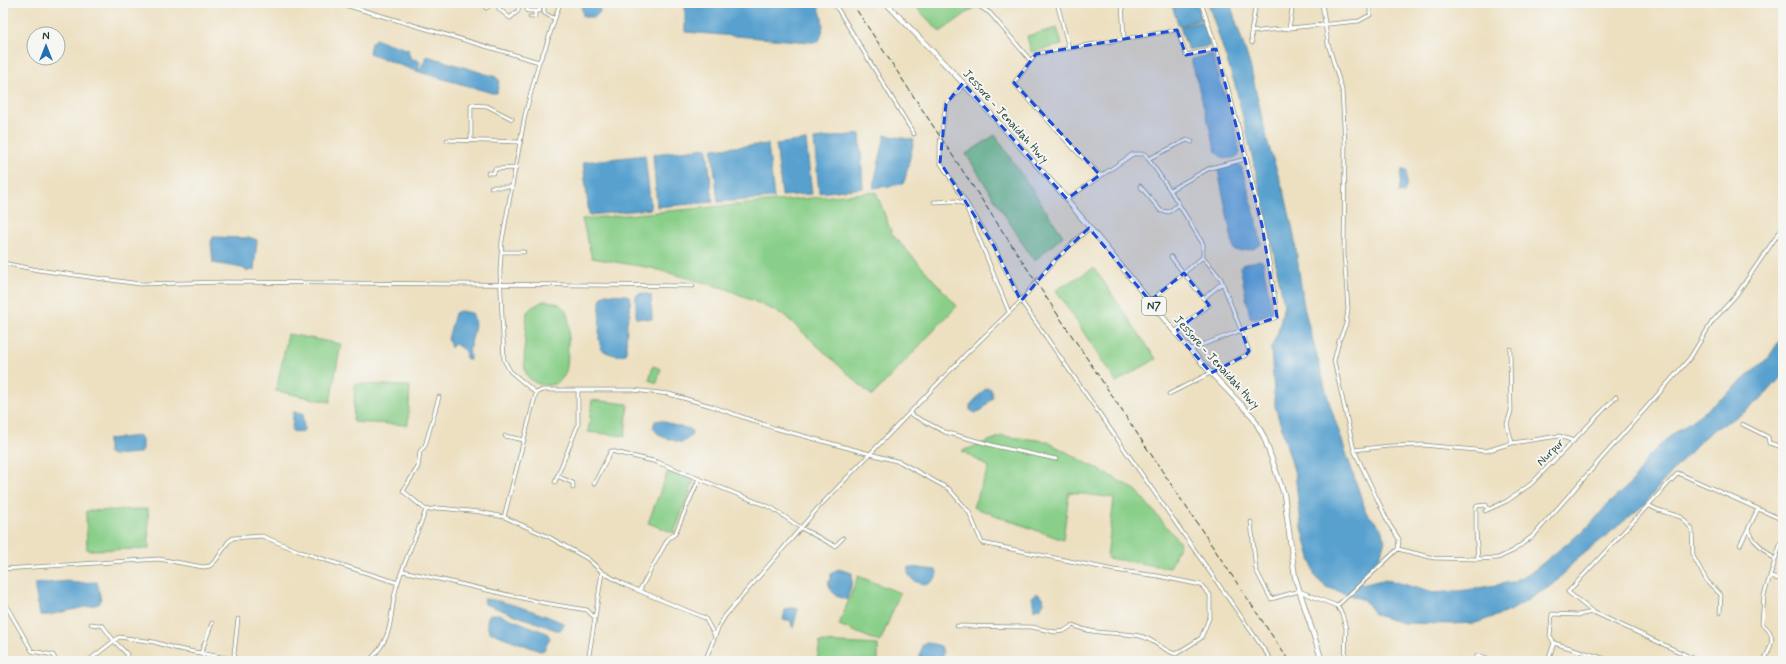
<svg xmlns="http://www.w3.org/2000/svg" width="1786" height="664" font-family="Mynerve,sans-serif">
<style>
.green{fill:#89cf89;stroke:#54865e}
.water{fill:#58a1cf;stroke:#3c6f82}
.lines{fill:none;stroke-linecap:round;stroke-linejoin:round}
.minor-casing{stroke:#868e7a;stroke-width:4.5}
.trunk-casing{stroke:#868e7a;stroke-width:6}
.minor{stroke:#fff;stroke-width:3}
.trunk{stroke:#fff;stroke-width:4.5}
.rail{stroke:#1f3d34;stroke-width:1;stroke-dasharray:6 3;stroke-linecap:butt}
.marked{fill:#1d4ed8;fill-opacity:0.2;stroke:#1d4ed8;stroke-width:3;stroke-dasharray:8 5;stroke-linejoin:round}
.labels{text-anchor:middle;stroke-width:4;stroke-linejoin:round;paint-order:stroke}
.shield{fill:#f6f6f2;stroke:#60746d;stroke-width:1}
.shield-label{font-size:11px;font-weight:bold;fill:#1f3d34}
.street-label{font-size:12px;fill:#1f3d34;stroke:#f6f6f2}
</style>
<rect width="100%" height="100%" fill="#f6f6f2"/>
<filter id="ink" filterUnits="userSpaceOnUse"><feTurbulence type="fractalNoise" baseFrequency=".025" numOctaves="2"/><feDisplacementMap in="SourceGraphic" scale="8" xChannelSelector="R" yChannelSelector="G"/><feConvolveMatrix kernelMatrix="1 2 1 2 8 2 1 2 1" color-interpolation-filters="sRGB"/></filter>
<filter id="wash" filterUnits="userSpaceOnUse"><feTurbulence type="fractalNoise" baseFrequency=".012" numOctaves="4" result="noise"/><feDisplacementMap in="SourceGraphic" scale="16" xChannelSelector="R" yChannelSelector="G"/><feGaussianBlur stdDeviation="0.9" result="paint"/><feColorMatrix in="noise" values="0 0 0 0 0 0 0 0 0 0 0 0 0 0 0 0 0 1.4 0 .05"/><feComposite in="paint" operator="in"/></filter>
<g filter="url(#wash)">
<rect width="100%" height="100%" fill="#ede0c1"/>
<path class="green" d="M912,3H981L940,32Z
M1057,28L1062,45L1031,52L1027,36Z
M995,135L1063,236L1034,261L966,154Z
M876,192L892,234L957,306L872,396L784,315L727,289L651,268L592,258L582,219Z
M1094,268L1156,359L1116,382L1056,290Z
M543,301C574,301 569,324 568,346C567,355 569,367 564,376C560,382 552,386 546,385C537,385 527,380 525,370C523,359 526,324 527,312L531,308Z
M288,334L341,344L330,402L276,391Z
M653,366L661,369L657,383L649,380Z
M355,384L410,386L408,425L353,422Z
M592,400L628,404L625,436L588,432Z
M1002,436L1046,441L1136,490L1180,543L1170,568L1107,558L1114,498L1069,492L1063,540L973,507L989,467L962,451Z
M668,471L694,481L674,533L648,523Z
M148,509L149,549L87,550L86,511Z
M858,576L900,593L880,642L839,625Z
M820,642L878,645V661H817Z"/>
<path class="water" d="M581,3H599L600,12L595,17H583Z
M685,3H816C823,13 826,32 818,42H810L685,32Z
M1171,3H1197L1202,19L1179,26Z
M1208,3H1230L1250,65L1268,144L1285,195L1294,235L1304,307L1329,402L1366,512L1381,528L1385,541L1380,556L1360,580L1361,585L1382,580L1392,581L1434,593L1467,590L1512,582L1533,571L1590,525L1607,505L1631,483L1649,456L1668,438L1721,399L1768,358L1783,335V375L1765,395L1742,414L1713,430L1702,439L1661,484L1645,504L1574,562L1554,584L1510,611L1476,623L1452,624L1403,623L1375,615L1364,600L1326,587L1315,577L1301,524L1295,474L1275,406L1271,348L1278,332L1284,305L1266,215L1236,88Z
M1203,21L1210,46L1188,50L1180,27Z
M375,39L409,50L408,53L413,60L416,59L420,62L418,69H420L427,56L496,77L499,80L497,93H492L416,71L375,56L369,53L371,43Z
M1212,54L1237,134L1240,153L1238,157C1228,159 1223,160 1216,152L1192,63V59Z
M860,134L863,188L819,193L814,139Z
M885,135L914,140L905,179L903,184L873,188Z
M806,140L812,194L782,196L776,144Z
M768,144L774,198L718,202L712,149Z
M707,148L713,202L657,207L653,154Z
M645,155L651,209L589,215L583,162Z
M1237,164L1241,166C1249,192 1257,218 1261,244C1256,250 1241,252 1234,250L1218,170Z
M1402,170H1407L1406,187L1404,193L1399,192Z
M213,237L252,238L257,240L254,270L248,271L242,268L213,263L211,242Z
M1260,260L1263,262L1272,313L1253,319L1250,317L1240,267L1242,265Z
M639,293L651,295L652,319L636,318V296Z
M605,294L627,295L629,296C631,303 631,315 627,321L626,354C617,357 608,354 601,349L599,339L600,302L601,298Z
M460,311L472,313C478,324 473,335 470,346C469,350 470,355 470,360L466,358L465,351L455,344L451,348L448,339L455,313Z
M986,388L991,389L993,397L982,410L975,413L970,410V405Z
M293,412L303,413L304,430L302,433L292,431Z
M661,420L675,426L690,429L692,431L691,436L682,443L660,436L653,428L655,421Z
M140,436L142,439V451L140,453L113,455L108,453V439Z
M909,567L936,570L937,573C936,580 932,582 926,585L914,581L908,574Z
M838,569L852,573V582L847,600C836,597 831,593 828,582L831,580V574Z
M69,581L74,583L97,582L101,600L99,604L49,615H40L34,584Z
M1036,593L1043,597L1044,603L1040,609L1037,608L1034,610L1032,597Z
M484,599C501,599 549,616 565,624L560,630H556L485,604Z
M788,608H794L798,609L793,628L790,620H783L785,610Z
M490,614H498L547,633L550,638L544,650L540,651L490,632C486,627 486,619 490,614Z
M926,642L941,646L943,652L942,661H919L922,645Z"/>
</g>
<g filter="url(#ink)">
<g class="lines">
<g class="minor-casing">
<path id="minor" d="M338,3L539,62
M499,3V9L510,18L518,11L519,3
M527,3V11H540L538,3
M544,3V13L555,19
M560,3L545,49L539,62L525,115L502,241L500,271L504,360L510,371L536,393L542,390H633L669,394L711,406L774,428L900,462L949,489L969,512L982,543L1114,570L1158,576L1201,585L1210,595V616L1201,638L1176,654C1163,651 1152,638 1140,636C1117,631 1095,636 1073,625L1064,631L1055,632L1032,627L957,626
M834,3L914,134
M974,3L990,13L1031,61L1014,83L1074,149L1100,175
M1057,3L1069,48
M1122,3L1124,39
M1322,3L1328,44L1342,90L1345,143L1344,253L1348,309L1346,324L1339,341L1334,361L1354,450L1389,524L1399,539L1398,549L1337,606
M486,8L493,3
M530,17H535V12
M1289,29L1293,3
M1251,32L1359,21L1370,15V3
M1252,43L1251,32L1256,3
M1031,61L1036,54L1177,30L1186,55L1216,49
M963,83L960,90L946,104L940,144V162L994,246L1021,301L1272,661
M447,140L521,142
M471,140V105L487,106L512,119
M1148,159L1187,140L1192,142
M488,173H494L495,169L516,168
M1140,186L1161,211L1169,212L1179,204
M491,187H512
M1170,190L1210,168L1246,159
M1067,199L1133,154H1145L1170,190L1203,244V257L1221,279L1249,351L1246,355L1169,394
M934,202L956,201L965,204L1009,312
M501,252H524
M1171,257L1209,305L1175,332
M3,263L38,270L140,284L227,282L693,286
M1204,298L1222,283
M1150,301L1203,257
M1191,349L1277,317C1272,268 1261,220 1250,173C1236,116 1221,58 1201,3
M1510,349L1511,411L1507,424L1512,443
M910,414L945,432L999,447L1056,459
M1742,424L1768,437L1769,443L1783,447
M505,436L524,440
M1354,450L1389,446L1423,445L1486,451L1512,443L1559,436L1574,441
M557,476L573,483V488
M555,482L578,425V390
M594,484L611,451L657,462L772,508L801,528L835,546L843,538
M1648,505L1658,510L1681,517L1692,529L1693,556L1707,581L1721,595L1720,613
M426,510L403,491L418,467L420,451L425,446L439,397
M1485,511L1507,501L1531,484L1616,397
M504,517L536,393
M1251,522L1256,570L1271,599L1299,591L1337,606L1342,614L1346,628L1345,661
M1748,529L1754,540L1775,560
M1740,545L1758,509
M1398,549L1434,558L1478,559L1498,558L1513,551L1534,535L1690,358L1712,322L1737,294L1783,227
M1478,559L1476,531V508L1477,506L1486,505L1488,509
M3,569L159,559L203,567L210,566L217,559L228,542L233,538L262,536L301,552L398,583
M403,571L544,603L587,610L595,618L602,572
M3,576L4,602L32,651L53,655L56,661
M1770,577L1783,580
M639,591L668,539L675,534L699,479
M1593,612L1568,592L1678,473L1783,520
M91,624L103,626L114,641L127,654L126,661
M1554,643L1550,636L1552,614L1578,615L1593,612L1699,661
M201,653L212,623
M236,660L234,654L238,619
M88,661L119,637L154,642L174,648L242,661
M369,661C398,632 387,615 398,582C406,557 417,534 426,510L439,508L480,512L504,517L549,537L588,559L602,572L625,585L705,618L715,636
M588,661L595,618
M705,661L719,626L725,616L818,508L967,353L1021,301L1036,282L1055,260L1089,228
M1476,661L1477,656L1493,661
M1548,661L1554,643L1612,661
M1681,661L1684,654
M1764,661C1771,646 1778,636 1762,624L1764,595L1783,536"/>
</g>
<g class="trunk-casing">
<path id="trunk" d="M886,3L963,83L1059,190L1175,332L1210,372L1253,417L1264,437L1284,494L1295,577L1322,661"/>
</g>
<use href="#minor" class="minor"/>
<use href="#trunk" class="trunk"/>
<path class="rail" d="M852,3L1036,282L1289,661"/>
</g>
</g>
<path class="marked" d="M1177,30L1186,55L1216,49L1262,225L1277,317L1241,330L1249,351L1246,355L1211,373L1175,332L1209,305L1184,273L1150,301L1089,228L1055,260L1021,301L994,246L940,162L946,104L963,83L1067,199L1100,175L1014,83L1036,54Z"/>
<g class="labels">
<rect class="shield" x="1142" y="297" width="24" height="18" rx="3"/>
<g class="shield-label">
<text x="1154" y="310">N7</text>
</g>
<g class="street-label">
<text transform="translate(1006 116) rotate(48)" y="4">Jessore - Jenaidah Hwy</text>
<text transform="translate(1217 362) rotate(48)" y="4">Jessore - Jenaidah Hwy</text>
<text transform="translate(1550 452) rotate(-45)" y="4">Nurpur</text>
</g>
</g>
<rect width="1786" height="664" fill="none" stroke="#f6f6f2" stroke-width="16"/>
<g transform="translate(46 46)"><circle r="19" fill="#f6f6f2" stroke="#a0aca6"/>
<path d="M0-3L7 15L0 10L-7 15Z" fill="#1f6fb2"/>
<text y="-6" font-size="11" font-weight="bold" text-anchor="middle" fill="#1f3d34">N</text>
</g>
</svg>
